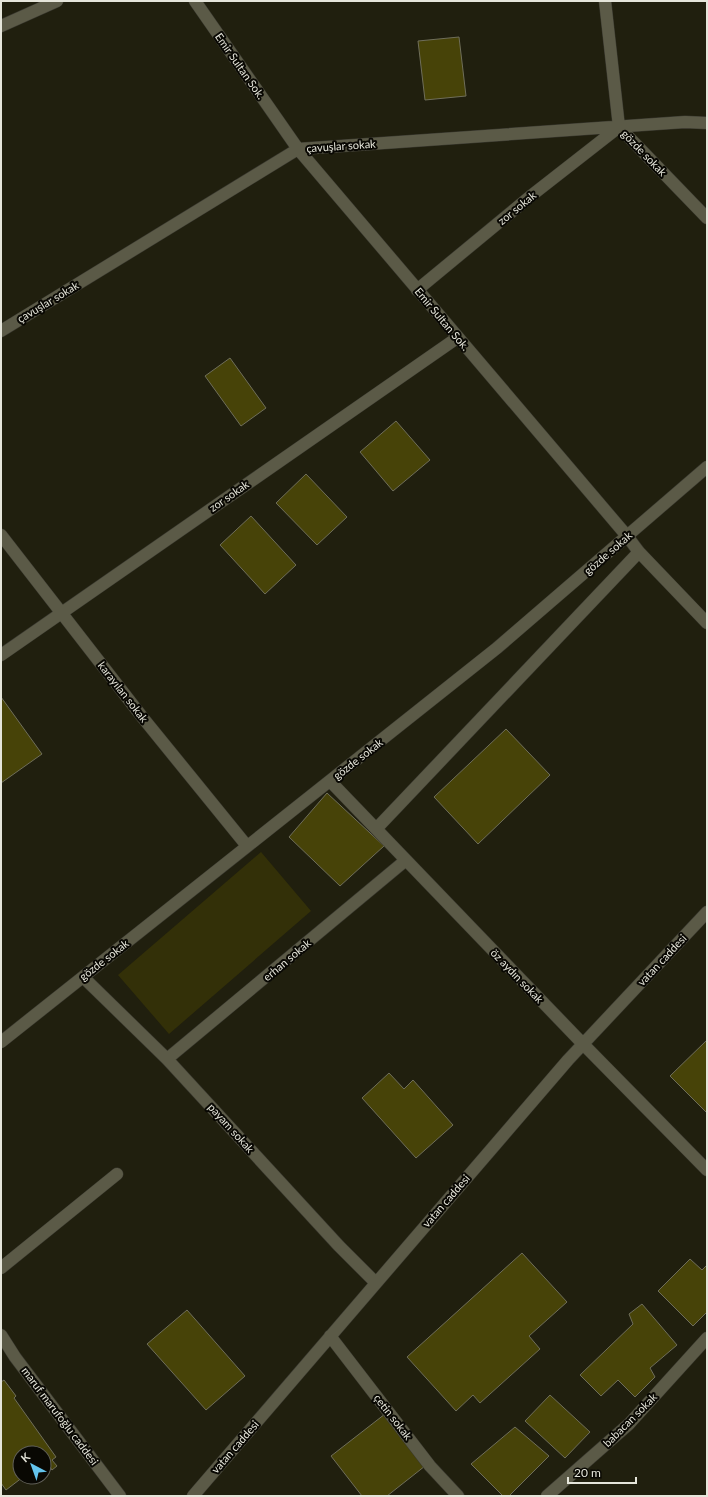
<svg xmlns="http://www.w3.org/2000/svg" width="708" height="1497" font-family="Lato,sans-serif">
<style>
.green{fill:#333008}
.building{fill:#474308;stroke:#6f6e5a}
.lines{fill:none;stroke-linecap:round;stroke-linejoin:round}
.street-casing{stroke:#3a3930;stroke-width:13}
.secondary-casing{stroke:#3a3930;stroke-width:13}
.street{stroke:#5b5a47;stroke-width:12}
.secondary{stroke:#5b5a47;stroke-width:12}
.labels{text-anchor:middle;stroke-width:4;stroke-linejoin:round;paint-order:stroke}
.street-label{font-size:11px;fill:#e5e5da;stroke:#090803}
</style>
<rect width="100%" height="100%" fill="#201f0e"/>
<path class="green" d="M261,852L311,911L169,1034L118,975Z"/>
<path class="building" d="M459,37L466,96L425,100L418,41Z
M230,358L266,408L241,426L205,376Z
M396,421L430,460L393,491L360,452Z
M306,474L347,517L317,545L276,503Z
M251,516L296,565L265,594L220,545Z
M1,697L42,754L1,783Z
M506,729L550,775L478,844L434,797Z
M327,793L384,846L340,886L289,837Z
M707,1040V1113L670,1076Z
M389,1073L404,1089L413,1080L453,1125L416,1158L362,1098Z
M522,1253L567,1302L529,1336L540,1349L480,1403L473,1395L456,1411L407,1357Z
M690,1259L702,1270L707,1265V1312L693,1326L658,1291Z
M642,1304L677,1345L650,1368L655,1377L635,1397L618,1380L601,1396L580,1375L633,1324L629,1314Z
M187,1310L245,1376L206,1410L147,1344Z
M4,1380L16,1396L14,1398L56,1457L52,1460L57,1466L52,1470L50,1467L44,1471V1453H20V1477H23L6,1490L1,1483V1382Z
M550,1395L590,1432L565,1458L525,1421Z
M385,1414L425,1466L387,1496H362L331,1456Z
M515,1427L549,1456L509,1496H503L471,1464Z"/>
<g class="lines">
<g class="street-casing">
<path id="street" d="M195,1L298,149L627,536L639,552L707,623
M605,1L619,127L707,218
M417,290L532,195L619,127
M1,331L298,149L685,122L707,123
M1,535L143,718L247,846
M1,655L457,338
M330,781L583,1044L707,1170
M376,829L639,552
M83,977L167,1059L339,1246L376,1283
M1,1042L497,648L707,467
M167,1059L406,860
M1,1268L117,1174
M1,1335L15,1357L120,1496
M330,1336L430,1466L458,1496
M193,1496L568,1060L707,912
M547,1496L629,1424L707,1338"/>
</g>
<g class="secondary-casing">
<path id="secondary" d="M1,26L57,1"/>
</g>
<use href="#street" class="street"/>
<use href="#secondary" class="secondary"/>
</g>
<g class="labels">
<g class="street-label">
<text transform="translate(240 66) rotate(55)" y="4">Emir Sultan Sok.</text>
<text transform="translate(341 146) rotate(-4)" y="4">çavuşlar sokak</text>
<text transform="translate(644 153) rotate(46)" y="4">gözde sokak</text>
<text transform="translate(517 208) rotate(-39)" y="4">zor sokak</text>
<text transform="translate(48 302) rotate(-31)" y="4">çavuşlar sokak</text>
<text transform="translate(442 319) rotate(50)" y="4">Emir Sultan Sok.</text>
<text transform="translate(229 496) rotate(-35)" y="4">zor sokak</text>
<text transform="translate(608 553) rotate(-41)" y="4">gözde sokak</text>
<text transform="translate(123 692) rotate(52)" y="4">karayılan sokak</text>
<text transform="translate(358 759) rotate(-38)" y="4">gözde sokak</text>
<text transform="translate(104 960) rotate(-38)" y="4">gözde sokak</text>
<text transform="translate(287 960) rotate(-40)" y="4">erhan sokak</text>
<text transform="translate(662 960) rotate(-47)" y="4">vatan caddesi</text>
<text transform="translate(517 976) rotate(46)" y="4">öz aydın sokak</text>
<text transform="translate(231 1128) rotate(48)" y="4">payam sokak</text>
<text transform="translate(446 1201) rotate(-49)" y="4">vatan caddesi</text>
<text transform="translate(60 1416) rotate(53)" y="4">maruf marufoğlu caddesi</text>
<text transform="translate(393 1417) rotate(52)" y="4">çetin sokak</text>
<text transform="translate(630 1420) rotate(-45)" y="4">babacan sokak</text>
<text transform="translate(235 1447) rotate(-49)" y="4">vatan caddesi</text>
</g>
</g>
<rect width="708" height="1497" fill="none" stroke="#e5e5da" stroke-width="4"/>
<g transform="translate(32 1465) rotate(319)"><circle r="19" fill="#090803" stroke="#616059"/>
<path d="M0-3L7 15L0 10L-7 15Z" fill="#64c5ee"/>
<text y="-6" font-size="11" font-weight="bold" text-anchor="middle" fill="#e5e5da">K</text>
</g>
<path d="M568 1477v6h68v-6" fill="none" stroke="#e5e5da" stroke-width="2"/>
<text x="574" y="1477" font-size="12" fill="#e5e5da" stroke="#090803" stroke-width="3" paint-order="stroke">20 m</text>
</svg>
